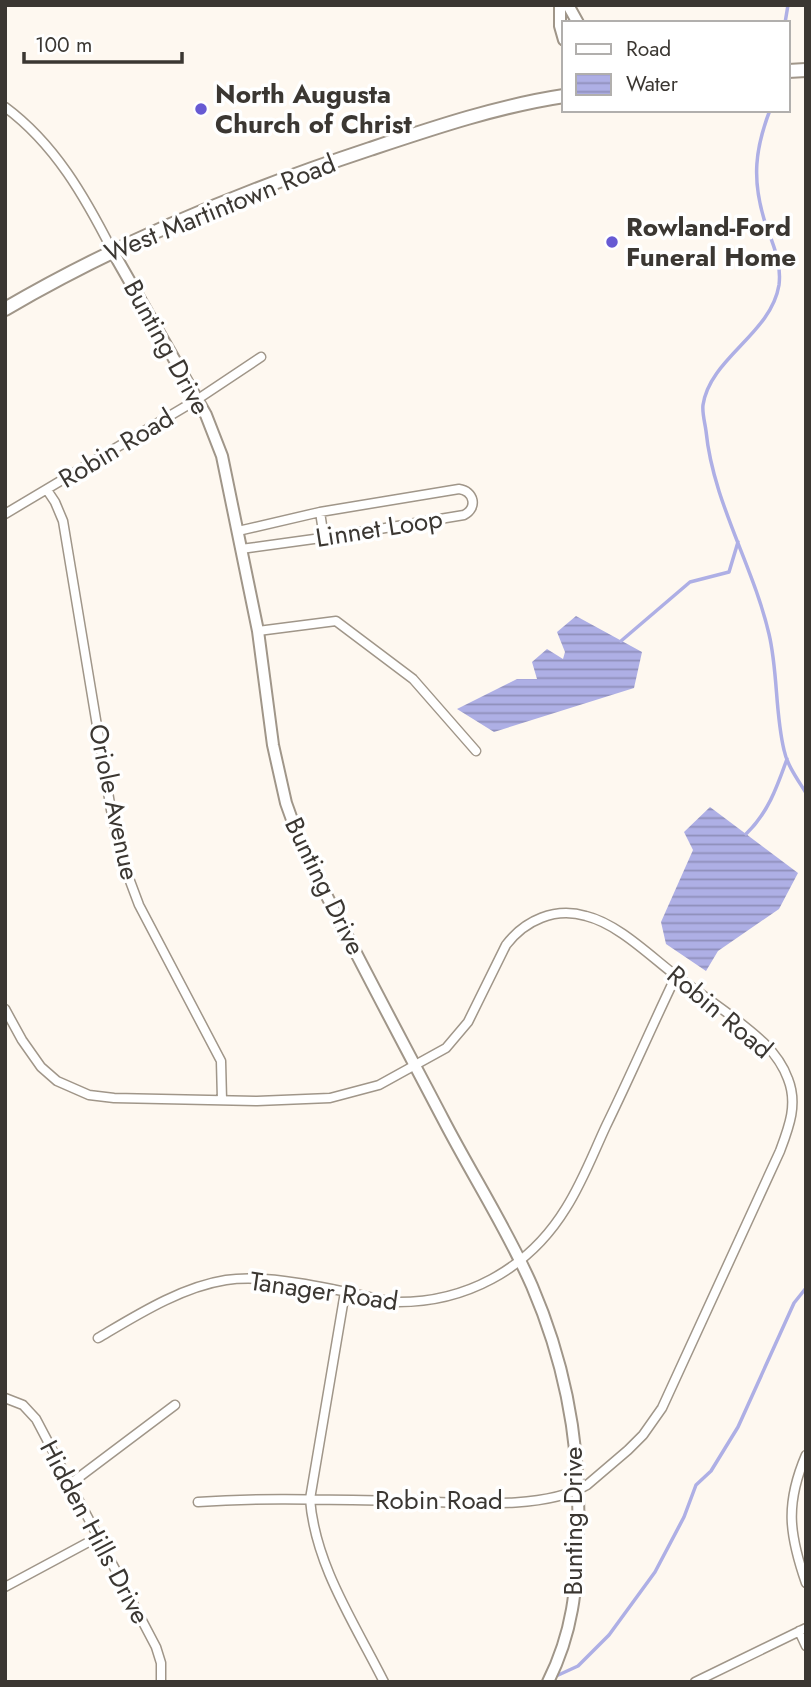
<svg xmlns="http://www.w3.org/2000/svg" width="811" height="1687" font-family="Jost,sans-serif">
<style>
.water{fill:url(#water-rules)}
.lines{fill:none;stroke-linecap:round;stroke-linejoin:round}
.stream{stroke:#aeafe5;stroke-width:3.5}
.minor-casing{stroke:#a09689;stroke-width:11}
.tertiary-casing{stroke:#a09689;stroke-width:14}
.secondary-casing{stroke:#a09689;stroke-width:16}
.minor{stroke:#fff;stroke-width:8}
.tertiary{stroke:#fff;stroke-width:10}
.secondary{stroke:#fff;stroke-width:12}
.poi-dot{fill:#675ad3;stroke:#fff;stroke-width:2.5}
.labels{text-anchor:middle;stroke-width:7;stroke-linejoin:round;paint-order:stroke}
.poi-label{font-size:26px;font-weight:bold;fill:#3b3732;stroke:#fff;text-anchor:start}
.street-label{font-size:26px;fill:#3b3732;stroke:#fff}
</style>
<defs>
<pattern id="water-rules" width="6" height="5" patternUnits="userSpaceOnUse" patternTransform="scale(1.75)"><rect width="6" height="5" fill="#aeafe5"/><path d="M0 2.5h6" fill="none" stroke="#8f8fba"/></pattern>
</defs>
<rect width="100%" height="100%" fill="#fef8f0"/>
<path class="water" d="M576,616L642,652L634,688L494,732L457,709L517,679H537L532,662L547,649L563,659L565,652L557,632Z
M710,807L798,873L779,909L718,951L706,971L666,944L661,922L693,850L684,832Z"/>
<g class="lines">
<path class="stream" d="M785,23L788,5
M770,110C755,149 752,179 764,219C771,241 782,260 779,285C771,334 710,358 703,405C702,413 705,423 706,431C713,502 753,565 769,634C778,672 775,713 784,750C787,765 798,780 806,793
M621,641L690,582L729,572L738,542
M746,834C768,813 777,787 787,759
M554,1677L578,1666L609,1635L655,1572L684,1517L696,1485L711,1471L738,1427L794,1303L806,1288"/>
<g class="minor-casing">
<path id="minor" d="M5,107C55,144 85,197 113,252
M47,490L55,502L63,521L111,810L124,865L139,905L221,1061L222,1100
M320,512L324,538
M5,514L198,399L261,357
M238,531L320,512L459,489C474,491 478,508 464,515L343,535L241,549
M258,631L336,621L413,679L476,751
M5,1009L22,1040L41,1067L57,1081L89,1095L114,1098L257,1101L330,1098L379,1085L446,1048L468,1022L506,945C525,920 555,907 586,916C619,924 652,958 679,978C707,999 739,1019 764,1043C774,1053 783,1065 788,1079C798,1104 789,1127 780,1151L662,1408L643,1435L628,1450L587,1485C543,1511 457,1502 407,1501C337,1500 267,1497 198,1502
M345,1292L310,1499C315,1565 355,1624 384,1682
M98,1338C137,1315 181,1287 226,1280C272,1273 346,1292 392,1302C464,1304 528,1270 566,1208C582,1183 593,1154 606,1126C630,1077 652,1026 676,976
M5,1398L23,1405L36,1419L156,1647L161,1663V1682
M806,1455C785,1504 789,1534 806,1583
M70,1484L175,1405
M5,1587L98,1537
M799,1631L806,1646
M695,1682L806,1628"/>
</g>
<g class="tertiary-casing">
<path id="tertiary" d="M560,5V26L564,40
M568,5L578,23
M113,252L206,415L222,456L258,631L273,745L286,803L300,842C345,935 395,1027 443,1119C472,1175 507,1229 532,1286C566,1365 581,1448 578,1533C577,1588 573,1632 548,1682"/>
</g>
<g class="secondary-casing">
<path id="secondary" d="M788,71L806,70
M5,309C121,241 243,191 370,149C433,128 498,106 564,96"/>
</g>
<use href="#minor" class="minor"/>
<use href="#tertiary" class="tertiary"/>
<use href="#secondary" class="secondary"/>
</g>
<g class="poi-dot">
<circle cx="201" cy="109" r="7"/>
<circle cx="612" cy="242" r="7"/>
</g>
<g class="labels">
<g class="poi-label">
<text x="215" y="103">North Augusta<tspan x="215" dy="30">Church of Christ</tspan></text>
<text x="626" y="236">Rowland-Ford<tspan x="626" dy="30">Funeral Home</tspan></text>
</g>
<g class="street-label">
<text transform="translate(220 208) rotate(-22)" y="9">West Martintown Road</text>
<text transform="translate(167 347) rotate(61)" y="9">Bunting Drive</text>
<text transform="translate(116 448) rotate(-31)" y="9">Robin Road</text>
<text transform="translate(379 528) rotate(-9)" y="9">Linnet Loop</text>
<text transform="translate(114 802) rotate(78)" y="9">Oriole Avenue</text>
<text transform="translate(325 886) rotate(64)" y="9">Bunting Drive</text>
<text transform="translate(720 1012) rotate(40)" y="9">Robin Road</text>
<text transform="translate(324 1291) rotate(8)" y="9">Tanager Road</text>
<text x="439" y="1509">Robin Road</text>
<text transform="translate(573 1521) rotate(-90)" y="9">Bunting Drive</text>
<text transform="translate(95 1532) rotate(62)" y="9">Hidden Hills Drive</text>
</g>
</g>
<rect width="811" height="1687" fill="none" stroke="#3b3732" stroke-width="14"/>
<rect x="562" y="21" width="228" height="91" fill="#ffffff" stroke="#b1afad" stroke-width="2"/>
<rect x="576" y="44" width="35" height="10" fill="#ffffff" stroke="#b1afad" stroke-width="2"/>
<text x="626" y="56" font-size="21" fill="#3b3732">Road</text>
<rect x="576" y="74" width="35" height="21" fill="url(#water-rules)" stroke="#b1afad" stroke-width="2"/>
<text x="626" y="91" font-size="21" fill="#3b3732">Water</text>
<path d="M24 52v10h158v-10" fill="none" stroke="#3b3732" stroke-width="3.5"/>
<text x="35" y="52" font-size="21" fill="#3b3732" stroke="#ffffff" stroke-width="5" paint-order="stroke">100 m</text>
</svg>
